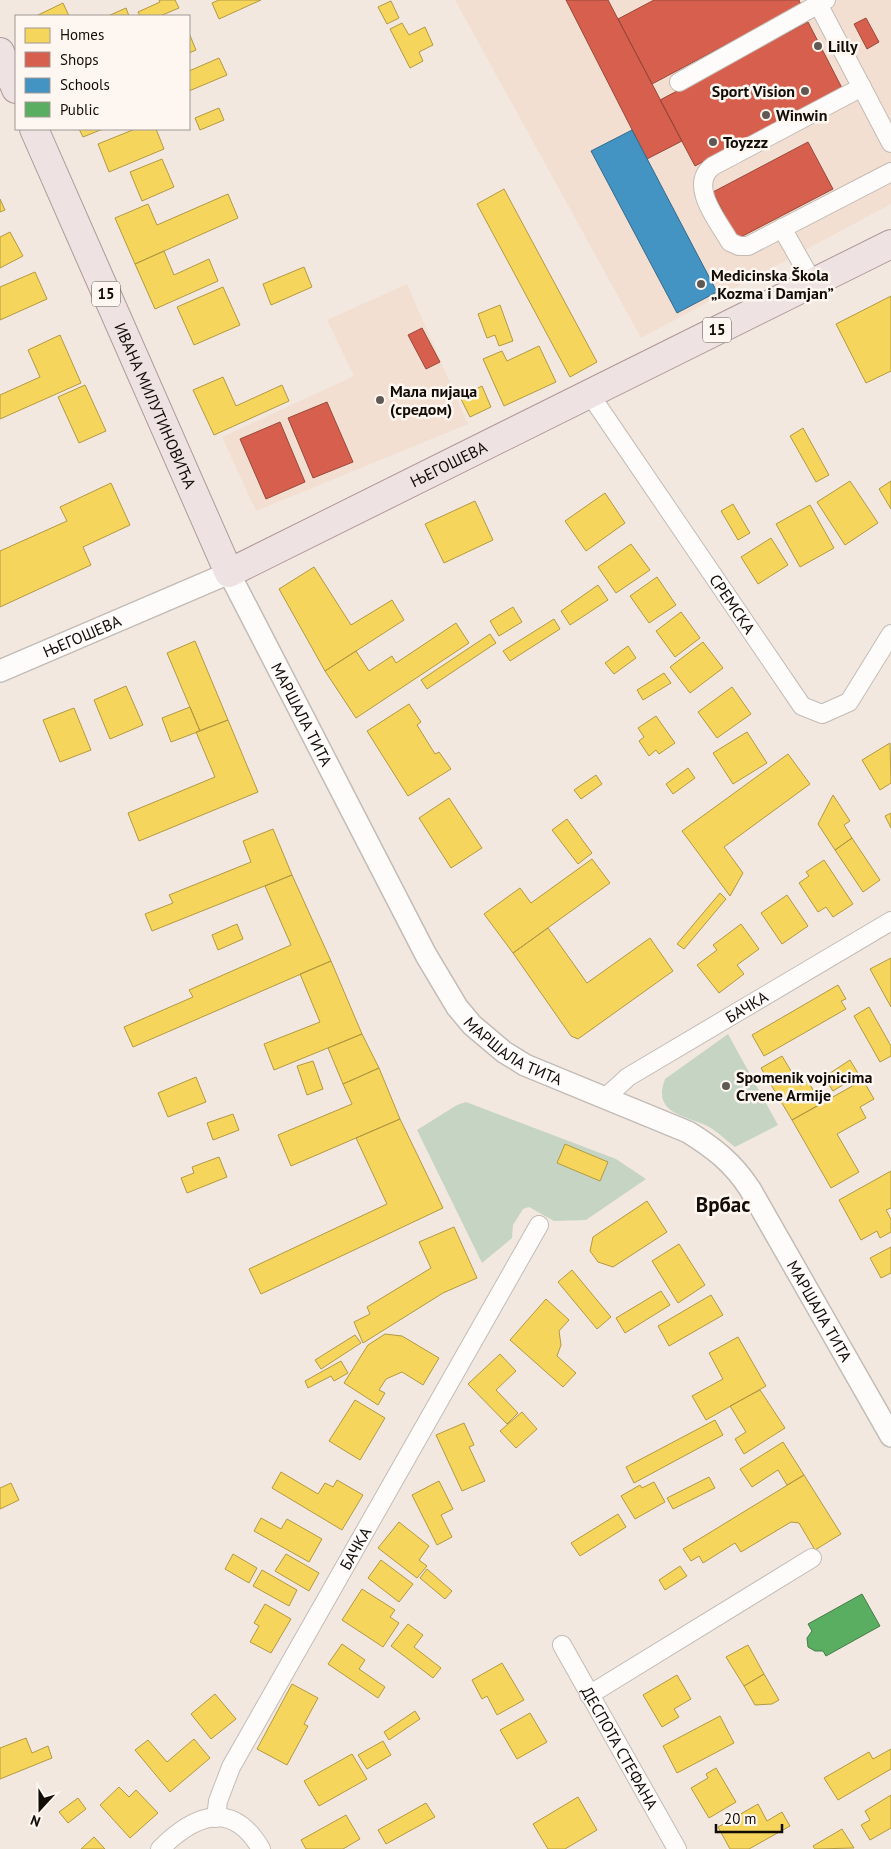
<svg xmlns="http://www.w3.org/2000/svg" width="891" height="1849" font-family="'PT Sans',sans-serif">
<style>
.built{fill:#f2dfd1}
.green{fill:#c6d4c4}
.homes{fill:#f6d55c;stroke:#b29942}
.shops{fill:#d6604d;stroke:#9b4738}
.schools{fill:#4393c3;stroke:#346a8b}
.public{fill:#5aae61;stroke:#447d46}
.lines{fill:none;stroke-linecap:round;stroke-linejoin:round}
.minor-casing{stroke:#c3bbb5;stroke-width:20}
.tertiary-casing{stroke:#c3bbb5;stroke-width:24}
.primary-casing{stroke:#af9998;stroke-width:30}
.minor{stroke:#fdfcfa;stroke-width:18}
.tertiary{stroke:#fdfcfa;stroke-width:21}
.primary{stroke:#eee2e3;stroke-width:28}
.poi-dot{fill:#605953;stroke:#fef6f0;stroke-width:2}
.labels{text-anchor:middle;stroke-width:5;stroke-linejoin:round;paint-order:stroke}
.shield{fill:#fef6f0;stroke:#59524d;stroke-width:1}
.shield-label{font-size:15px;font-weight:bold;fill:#120c07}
.poi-label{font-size:16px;font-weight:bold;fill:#120c07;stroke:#fef6f0;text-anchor:start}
.street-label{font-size:16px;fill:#120c07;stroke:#fef6f0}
.district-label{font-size:21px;font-weight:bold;fill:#120c07;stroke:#fef6f0}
</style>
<rect width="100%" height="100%" fill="#f2e8e0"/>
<path class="built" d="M455,0H891V204L641,338Z
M407,284L468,424L256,511L222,437L354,376L327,320Z"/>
<path class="green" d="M728,1034L778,1125L735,1147C727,1141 719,1133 711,1128C689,1115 651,1116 665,1079Z
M466,1102L616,1159L646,1179L586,1220L554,1221L529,1207L523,1209L513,1225L512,1238L482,1263L417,1130L457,1105Z"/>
<path class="homes" d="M159,0H175L179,8L160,16H140L138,12L160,2Z
M219,0H261L219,19L212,3Z
M391,1L399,18L387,24L378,7Z
M63,3L69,16H36Z
M126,8L129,16H108Z
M402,23L409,35L425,27L433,45L419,52L423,61L410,68L390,29Z
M189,33L196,50L189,53Z
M219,58L227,75L189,91V71Z
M219,108L224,120L200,130L195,118Z
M79,129H103L83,137Z
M135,129H156L164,149L109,172L98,144Z
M162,159L174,187L142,201L130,172Z
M504,189L597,362L570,377L477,204Z
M228,194L238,218L135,264L115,218L148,204L157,225Z
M0,199L5,210L0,212Z
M10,232L23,256L0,268V237Z
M164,251L174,275L209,259L218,281L155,309L135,264Z
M304,267L312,287L271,305L263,284Z
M35,272L47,299L0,320V287Z
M223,287L240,325L194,345L177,307Z
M891,296V371L866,383L836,324Z
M500,305L513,341L499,346L495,335L487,338L478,314Z
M60,335L81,383L0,419V395L40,377L28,350Z
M539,346L556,382L504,406L483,359L502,351L507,361Z
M223,377L236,406L282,385L289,401L214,435L193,390Z
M85,385L106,431L79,443L58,397Z
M482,386L491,407L470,417L460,397Z
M803,428L829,475L816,482L790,436Z
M850,481L878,523L845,545L817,502Z
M891,481V509L879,489Z
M111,483L130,525L83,547L91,565L0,607V551L67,521L60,507Z
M605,493L625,523L586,551L565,521Z
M475,501L493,540L444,563L425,524Z
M733,504L750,533L738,540L721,511Z
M810,505L834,548L800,567L776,524Z
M771,538L788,565L758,584L741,557Z
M631,544L650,570L616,593L598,567Z
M314,567L351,625L392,600L404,620L325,671L279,589Z
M657,577L676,605L649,623L630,596Z
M598,585L608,600L570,625L561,611Z
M513,607L522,622L499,636L490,621Z
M681,612L700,638L675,657L656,631Z
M554,619L560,629L510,661L503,651Z
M456,623L469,643L356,718L325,671L356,651L369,671L392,656L396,663Z
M490,634L496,643L427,689L421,680Z
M195,641L228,720L200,731L167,653Z
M703,642L723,668L690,693L670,667Z
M628,646L636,658L614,674L605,663Z
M664,673L671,683L643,700L637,690Z
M126,686L143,725L110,739L94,700Z
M732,687L751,714L717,738L698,712Z
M409,704L421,722L417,725L435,754L439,752L451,769L408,796L367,731Z
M190,707L200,731L171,742L162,718Z
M74,708L91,750L60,762L43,720Z
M656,716L675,743L659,754L656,750L649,756L639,741L644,737L638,728Z
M228,720L258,792L139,841L128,813L215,777L196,732Z
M747,732L767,763L733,784L713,753Z
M890,743L891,783L880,790L862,760Z
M788,754L810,784L724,847L743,873L730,896L682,831Z
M688,768L695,778L673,794L666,784Z
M596,775L602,784L581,799L574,790Z
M833,795L850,821L844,825L852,838L835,850L818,824Z
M449,798L482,848L451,868L419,818Z
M891,813V828L885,816Z
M567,819L592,853L578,864L552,830Z
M273,829L292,875L152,931L145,914L173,903L169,895L251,862L243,841Z
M852,838L880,880L863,892L835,850Z
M592,859L610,883L513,953L484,914L520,888L531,903Z
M824,860L853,904L833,917L826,907L818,912L799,883L809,876L806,872Z
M292,875L331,961L133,1047L124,1027L193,997L189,990L291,945L265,886Z
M720,893L726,899L684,949L677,944Z
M787,895L808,926L782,944L761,913Z
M237,924L243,939L218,950L212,935Z
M741,924L759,949L737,965L744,974L719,993L697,965L717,950L713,945Z
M548,928L587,983L650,938L673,971L578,1039L571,1036L513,953Z
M891,958V1007L870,969Z
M331,961L362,1034L274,1070L264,1044L320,1022L300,974Z
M838,985L846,999L841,1001L846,1009L764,1056L752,1035Z
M869,1007L891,1046V1056L880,1062L854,1016Z
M362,1034L379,1068L343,1084L328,1048Z
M782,1056L800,1086L808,1081L821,1104L792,1120L761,1068Z
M850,1060L859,1075L833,1091L824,1077Z
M313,1061L323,1089L307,1095L297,1066Z
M379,1068L400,1119L291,1166L278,1135L352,1104L343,1084Z
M196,1077L206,1102L168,1117L158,1093Z
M863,1080L874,1099L860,1107L866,1118L837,1134L859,1172L831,1188L792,1120Z
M233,1114L239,1130L213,1140L207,1123Z
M400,1119L443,1208L261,1294L249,1269L387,1204L356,1138Z
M565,1144L608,1162L600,1181L557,1163Z
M219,1157L227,1177L187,1193L181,1178L194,1173L192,1167Z
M891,1171V1208L886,1210L891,1219V1232L880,1238L877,1231L861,1240L839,1200Z
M647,1201L667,1232L613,1267L598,1262L590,1251L593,1237Z
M454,1227L477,1278L443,1293L363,1343L354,1322L370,1314L367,1307L431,1268L419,1242Z
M679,1244L705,1285L678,1303L652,1261Z
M891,1247V1273L881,1278L870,1258Z
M572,1270L611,1317L597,1329L558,1282Z
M661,1291L670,1305L625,1333L616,1318Z
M711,1295L723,1315L669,1346L658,1326Z
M546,1299L569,1320L559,1331L561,1345L557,1356L576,1373L563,1387L510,1340Z
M385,1334L402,1336L439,1358L423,1385L402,1372L386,1379L379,1390L385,1393L378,1405L344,1383L368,1345Z
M355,1335L361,1343L321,1369L315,1360Z
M738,1337L766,1386L706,1420L692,1396L723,1379L709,1353Z
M500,1354L516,1371L496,1390L518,1413L507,1424L468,1384Z
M341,1361L348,1373L334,1381L331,1376L308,1388L305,1381Z
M760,1390L785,1428L744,1454L735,1439L746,1432L730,1406Z
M355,1400L385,1418L360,1460L329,1441Z
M522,1412L537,1429L516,1448L500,1431Z
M715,1420L723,1435L634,1483L626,1467Z
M464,1423L474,1445L469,1447L485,1481L462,1491L436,1435Z
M783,1442L804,1475L787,1485L778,1470L752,1487L740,1469Z
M281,1472L318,1494L325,1483L333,1487L337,1480L363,1495L342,1530L272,1488Z
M804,1475L841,1534L815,1550L799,1523L791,1522L741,1552L735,1543L703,1563L699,1556L691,1561L683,1549Z
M709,1477L715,1488L673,1509L667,1498Z
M439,1481L453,1509L441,1515L452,1537L437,1545L412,1495Z
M654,1482L665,1502L635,1519L621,1496L640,1485L642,1488Z
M11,1483L19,1500L0,1509V1488Z
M618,1514L626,1527L580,1556L571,1543Z
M261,1518L281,1529L287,1519L322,1539L309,1562L254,1531Z
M399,1522L429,1546L419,1560L427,1566L417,1578L378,1548Z
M233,1554L257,1568L249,1583L225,1569Z
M286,1554L319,1573L309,1591L275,1571Z
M381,1560L413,1584L399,1602L368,1578Z
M680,1566L687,1576L665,1590L659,1580Z
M427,1569L452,1591L445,1599L420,1578Z
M262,1570L297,1590L289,1606L253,1586Z
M362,1589L395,1610L390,1617L399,1623L383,1647L342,1620Z
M265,1604L291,1619L271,1653L250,1642L259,1626L254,1623Z
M408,1624L423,1635L414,1647L441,1668L433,1678L391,1646Z
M342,1644L365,1660L359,1669L385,1687L378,1698L328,1664Z
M748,1645L764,1674L744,1686L726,1657Z
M502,1663L524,1700L497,1715L487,1696L482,1699L472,1680Z
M764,1674L779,1700L772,1704L755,1705L744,1686Z
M677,1675L691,1699L674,1709L679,1717L662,1727L643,1695Z
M292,1684L318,1698L304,1724L308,1726L287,1765L257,1749Z
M215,1694L236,1719L211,1739L191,1714Z
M415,1711L420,1719L389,1740L384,1732Z
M530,1713L547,1742L517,1759L500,1730Z
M720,1716L734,1743L677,1773L663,1746Z
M26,1738L32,1753L48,1746L52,1758L0,1779V1748Z
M194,1739L210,1758L170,1792L135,1750L148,1740L167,1762Z
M383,1741L391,1755L367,1769L358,1755Z
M891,1749V1769L838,1800L824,1778L869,1752L873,1759Z
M352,1754L367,1779L319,1806L304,1781Z
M716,1768L736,1802L709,1818L691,1788L708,1778L706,1774Z
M119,1787L129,1797L136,1790L158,1813L130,1838L100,1805Z
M891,1795V1828L870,1840L861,1825L870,1820L865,1811Z
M578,1797L597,1830L565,1849H548L533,1824Z
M78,1798L86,1809L68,1823L59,1812Z
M426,1803L435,1817L386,1844L378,1830Z
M758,1804L767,1821L782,1812L790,1826L749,1849H730L718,1827Z
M346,1815L360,1839L343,1849H306L301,1840Z
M842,1829L854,1848L815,1849L813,1846Z
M94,1837L105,1849H81Z"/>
<path class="shops" d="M566,0H608L682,141L647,159Z
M654,0H799L801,5L652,84L618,19Z
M866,18L879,42L867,49L854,24Z
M808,22L842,88L695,166L660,100Z
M808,142L833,189L737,239L713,192Z
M422,328L440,362L426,369L408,335Z
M327,402L353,462L313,478L288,418Z
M280,422L305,482L266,499L240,439Z"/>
<path class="schools" d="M632,130L717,292L677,313L591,151Z"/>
<path class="public" d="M862,1594L880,1626L826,1656L823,1651H815L808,1647L807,1638L812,1631L808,1624Z"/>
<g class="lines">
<g class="minor-casing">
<g id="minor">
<path d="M816,0L891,143"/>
<path d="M679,82L826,0"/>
<path d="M862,87L713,166C687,185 719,222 730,242L739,246H748L891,172"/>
<path d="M782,228L813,283"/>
<path id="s1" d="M589,393L802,706L822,714L849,702L891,634"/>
<path id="s2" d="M605,1098L628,1077L891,921"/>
<path id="s3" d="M562,1645L677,1849"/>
<path d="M589,1695L812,1558"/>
<path id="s4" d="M216,1818L218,1801L231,1767L539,1225"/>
<path d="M160,1849C194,1815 232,1799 261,1849"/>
</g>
</g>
<g class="tertiary-casing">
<g id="tertiary">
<path id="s5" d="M0,671L229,573L426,955L457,1007L472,1025L504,1052L525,1065L688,1132C714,1148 733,1163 750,1189L891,1436"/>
</g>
</g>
<g class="primary-casing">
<g id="primary">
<path d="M0,52L16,89"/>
<path id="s6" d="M34,129L229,573L891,244"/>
</g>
</g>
<use href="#minor" class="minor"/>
<use href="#tertiary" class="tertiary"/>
<use href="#primary" class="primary"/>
</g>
<g class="poi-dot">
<circle cx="818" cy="46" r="5"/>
<circle cx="805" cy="91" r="5"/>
<circle cx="766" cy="115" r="5"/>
<circle cx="713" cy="142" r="5"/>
<circle cx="701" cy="284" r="5"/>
<circle cx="380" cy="400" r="5"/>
<circle cx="726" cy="1086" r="5"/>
</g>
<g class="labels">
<g class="shield">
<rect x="92" y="281.5" width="28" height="25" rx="4"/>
<rect x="703" y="317.5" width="28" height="25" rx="4"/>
</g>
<g class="shield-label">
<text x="106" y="299">15</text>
<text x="717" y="335">15</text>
</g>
<g class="poi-label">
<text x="828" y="52">Lilly</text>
<text x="795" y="97" text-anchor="end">Sport Vision</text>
<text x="776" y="121">Winwin</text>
<text x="723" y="148">Toyzzz</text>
<text x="711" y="281">Medicinska Škola<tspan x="711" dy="18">„Kozma i Damjan”</tspan></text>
<text x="390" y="397">Мала пијаца<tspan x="390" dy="18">(средом)</tspan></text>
<text x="736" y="1083">Spomenik vojnicima<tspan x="736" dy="18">Crvene Armije</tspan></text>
</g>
<g class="street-label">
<text dy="6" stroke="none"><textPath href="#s6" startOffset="302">ИВАНА МИЛУТИНОВИЋА</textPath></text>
<text dy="6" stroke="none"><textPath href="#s6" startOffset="730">ЊЕГОШЕВА</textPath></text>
<text dy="6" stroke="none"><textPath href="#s1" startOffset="255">СРЕМСКА</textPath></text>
<text dy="6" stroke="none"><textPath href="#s5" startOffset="89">ЊЕГОШЕВА</textPath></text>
<text dy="6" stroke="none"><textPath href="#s5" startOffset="408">МАРШАЛА ТИТА</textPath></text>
<text dy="6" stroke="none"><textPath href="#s2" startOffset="169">БАЧКА</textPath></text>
<text dy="6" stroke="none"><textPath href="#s5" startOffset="812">МАРШАЛА ТИТА</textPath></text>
<text dy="6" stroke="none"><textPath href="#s5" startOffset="1231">МАРШАЛА ТИТА</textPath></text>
<text dy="6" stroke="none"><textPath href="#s4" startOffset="305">БАЧКА</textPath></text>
<text dy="6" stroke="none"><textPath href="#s3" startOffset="118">ДЕСПОТА СТЕФАНА</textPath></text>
</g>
<g class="district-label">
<text x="723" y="1212">Врбас</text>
</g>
</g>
<rect x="15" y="15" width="175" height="115" fill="#fef6f0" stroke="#a09893"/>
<rect x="25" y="28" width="25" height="15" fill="#f6d55c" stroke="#a09893"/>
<text x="60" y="40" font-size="15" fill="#120c07">Homes</text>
<rect x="25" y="52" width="25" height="15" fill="#d6604d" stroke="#a09893"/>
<text x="60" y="65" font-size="15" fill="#120c07">Shops</text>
<rect x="25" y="78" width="25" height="15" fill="#4393c3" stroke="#a09893"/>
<text x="60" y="90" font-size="15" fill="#120c07">Schools</text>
<rect x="25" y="102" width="25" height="15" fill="#5aae61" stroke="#a09893"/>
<text x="60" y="115" font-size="15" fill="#120c07">Public</text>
<g transform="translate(40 1809) rotate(201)" stroke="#fef6f0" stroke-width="4" paint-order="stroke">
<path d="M0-4L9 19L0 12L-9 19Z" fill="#120c07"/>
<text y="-8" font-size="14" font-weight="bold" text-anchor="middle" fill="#120c07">N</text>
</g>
<path d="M716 1824v8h66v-8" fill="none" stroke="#120c07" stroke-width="2.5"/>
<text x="724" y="1824" font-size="15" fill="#120c07" stroke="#fef6f0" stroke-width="4" paint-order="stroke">20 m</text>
</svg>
